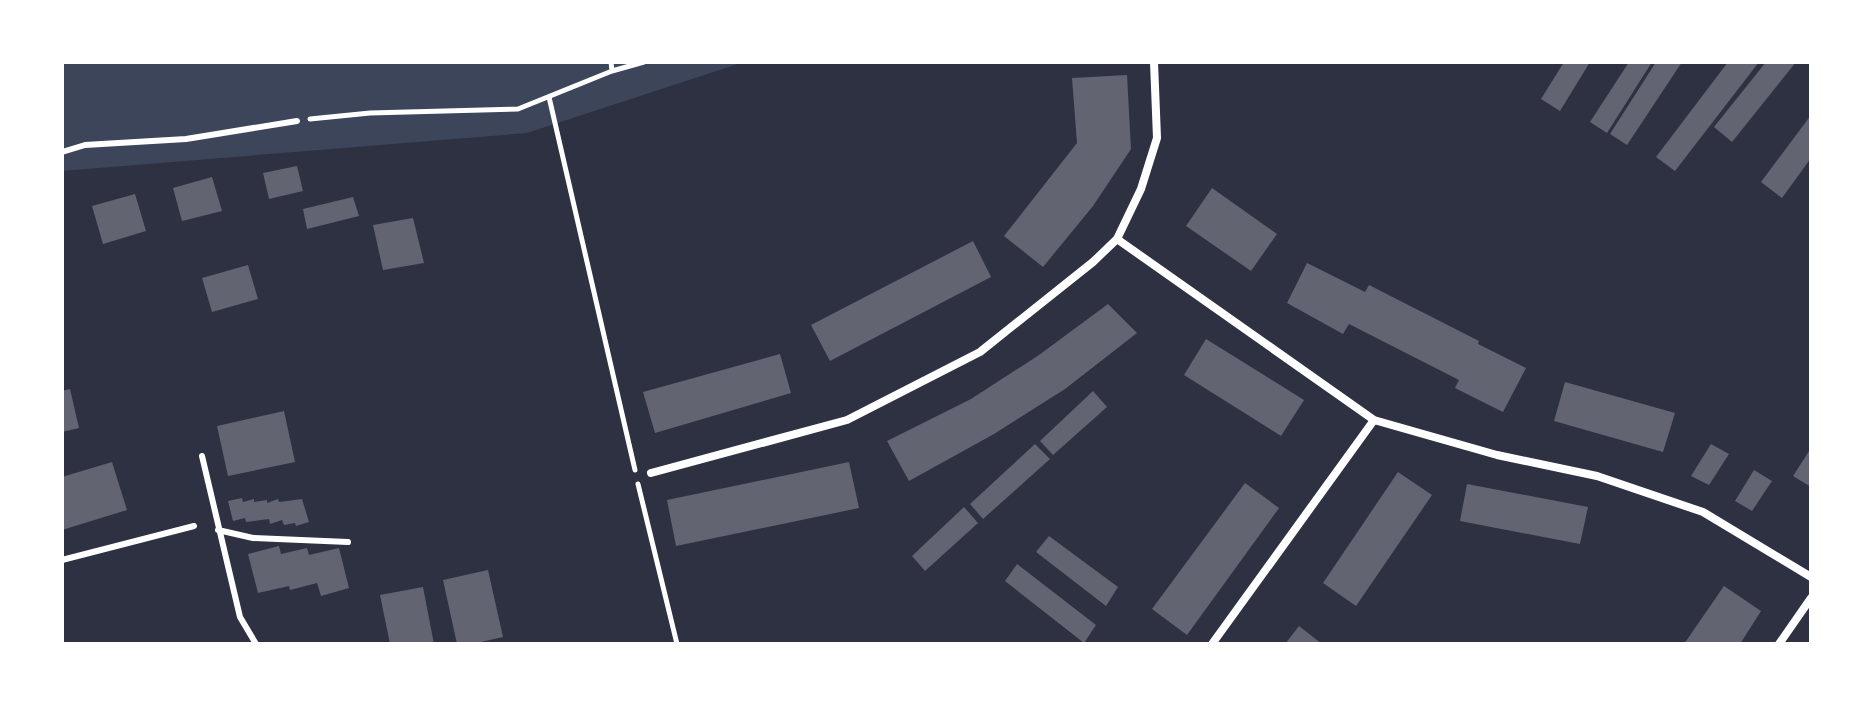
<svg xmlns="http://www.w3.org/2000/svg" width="1873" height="706" font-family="Jost,sans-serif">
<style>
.green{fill:#3c4559}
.building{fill:#626471}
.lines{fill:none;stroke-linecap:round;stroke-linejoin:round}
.path{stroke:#fff;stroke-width:5}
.service{stroke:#fff;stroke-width:6}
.minor{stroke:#fff;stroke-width:8}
</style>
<rect width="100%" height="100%" fill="#2d3142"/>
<path class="green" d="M62,62H744L527,133L62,171Z"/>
<path class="building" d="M1564,62H1590L1560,111L1541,99Z
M1629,62H1652L1607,133L1590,122Z
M1656,62H1682L1627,145L1610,134Z
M1728,62H1759L1675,171L1656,157Z
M1766,62H1796L1732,142L1714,127Z
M1127,75L1131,149L1093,206L1043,267L1004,236L1077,143L1072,78Z
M1811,115V158L1782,198L1761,182Z
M297,166L303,191L269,199L263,173Z
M212,177L222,211L182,221L173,188Z
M1212,188L1277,234L1251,271L1186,226Z
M135,194L146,231L103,244L92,206Z
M353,197L359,216L307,229L303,209Z
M413,218L424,263L383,270L373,225Z
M973,241L991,277L830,361L811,325Z
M1307,263L1365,292L1369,285L1479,341L1478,344L1526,368L1503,412L1455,388L1459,380L1349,324L1343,334L1287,303Z
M248,265L258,299L212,312L202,278Z
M1108,304L1137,333L1065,389L994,434L909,481L887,441L971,399L1039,355Z
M1206,339L1304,400L1281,436L1184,375Z
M780,354L791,393L655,433L643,392Z
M1565,382L1675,413L1663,452L1554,421Z
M70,389L79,428L62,432V391Z
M1093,391L1107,407L1053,455L1040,441Z
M284,411L295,462L228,476L217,426Z
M1035,444L1050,459L983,519L970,504Z
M1711,444L1729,454L1709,485L1691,476Z
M1811,448V487L1793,476Z
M112,462L127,510L62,530V477Z
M849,462L859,508L676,546L667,500Z
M1754,470L1772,481L1752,511L1735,501Z
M1398,472L1432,495L1356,606L1323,583Z
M1245,483L1279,508L1187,635L1152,609Z
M1467,484L1588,507L1580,544L1460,521Z
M242,498L243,502L254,499V502L267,500V503L278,499L279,502L302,499L309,522L296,526L295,523L284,525L282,520L270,524L269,519L246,522L245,518L233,521L228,501Z
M964,507L978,523L925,571L912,556Z
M1049,536L1118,587L1106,606L1036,552Z
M279,546L281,554L307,548L309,555L339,548L349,588L321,596L317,583L290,590L289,586L258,593L248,554Z
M1017,564L1096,625L1084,643L1005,581Z
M488,570L503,637L472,644H457L443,580Z
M1724,586L1761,611L1740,644H1684Z
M423,587L434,644H390L380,595Z
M1299,626L1322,644H1285Z"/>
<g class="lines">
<path class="path" d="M611,62L612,71
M549,97L635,470
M310,119L370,113L518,109L612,71L644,62
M638,484L677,644"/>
<path class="service" d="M62,152L85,145L186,139L297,121
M202,456L240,617L256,644
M218,530L253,538L348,542
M62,560L194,526"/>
<path class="minor" d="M1117,239L1374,420L1497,455L1597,476L1703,512L1811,577
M651,473L847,420L980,352L1093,262L1117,239L1141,189L1157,138L1154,62
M1212,644L1374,420
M1779,644L1811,598"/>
</g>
<rect width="1873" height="706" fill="none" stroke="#ffffff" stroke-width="128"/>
</svg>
